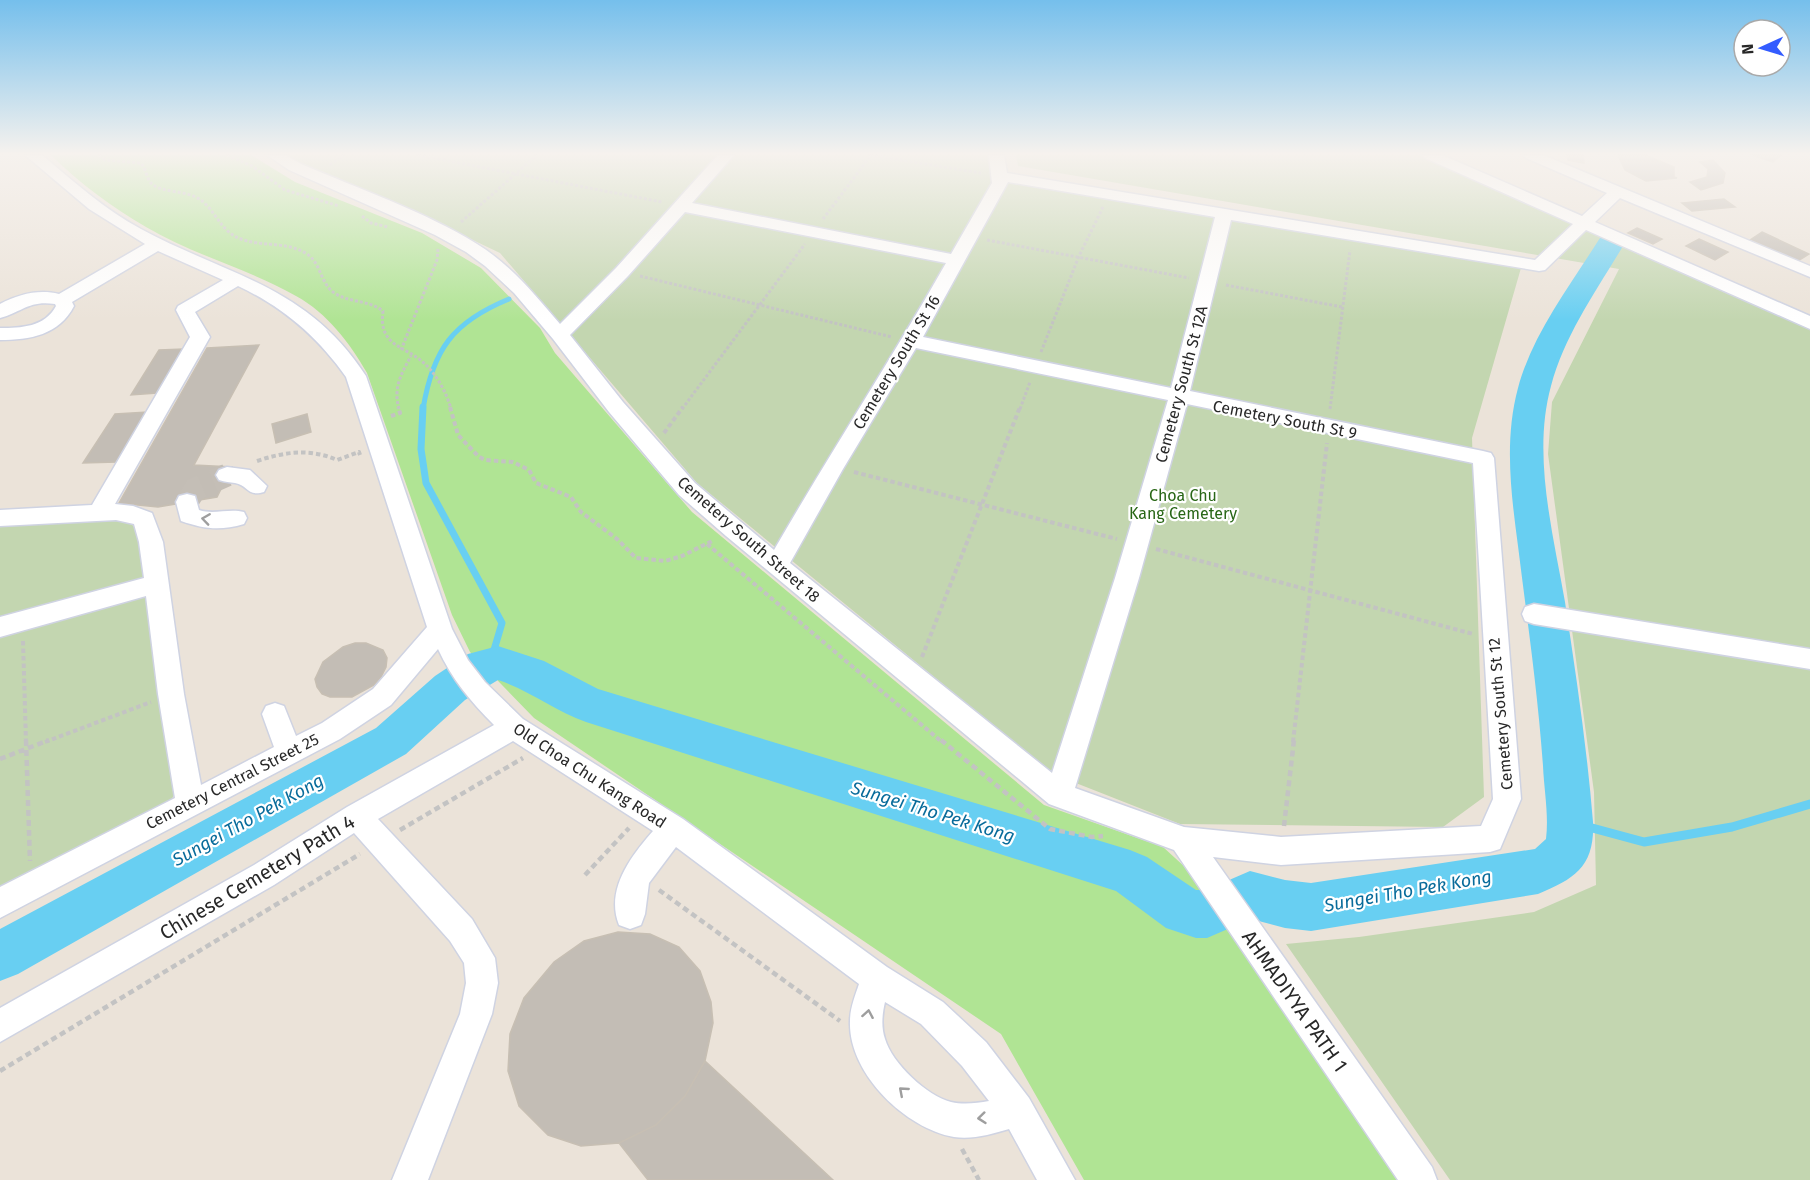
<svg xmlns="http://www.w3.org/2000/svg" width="1810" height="1180" font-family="'Fira Sans',sans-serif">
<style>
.green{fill:#b0e494}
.cemetery{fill:#c3d6b0}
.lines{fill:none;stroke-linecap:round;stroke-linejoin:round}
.stream-far2{stroke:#68cff2;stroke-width:5}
.stream-far1{stroke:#68cff2;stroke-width:7}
.stream{stroke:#68cff2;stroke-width:9}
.river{fill:#68cff2;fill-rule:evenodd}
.building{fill:#c3bdb5;stroke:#c7bfb3;stroke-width:1.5}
.minor-tunnel{stroke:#c4beb6;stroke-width:23;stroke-dasharray:23 12;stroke-linecap:butt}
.minor-casing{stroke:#cfd3e2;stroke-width:3}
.path-far2{stroke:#c3c3c3;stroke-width:3;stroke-dasharray:3 2;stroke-linecap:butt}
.path-far1{stroke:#c3c3c3;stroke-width:4;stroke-dasharray:4.5 3;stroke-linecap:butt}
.path{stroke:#c3c3c3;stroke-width:4.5;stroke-dasharray:6 4;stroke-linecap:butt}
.minor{fill:#fff;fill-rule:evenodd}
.oneway{stroke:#9e9e9e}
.labels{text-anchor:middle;stroke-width:4.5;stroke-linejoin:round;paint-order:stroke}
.street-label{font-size:16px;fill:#282828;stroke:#fff}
.park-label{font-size:16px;fill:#296717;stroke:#fff}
.water-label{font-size:18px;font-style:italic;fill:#096c9b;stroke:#fff}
.near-street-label{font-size:20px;fill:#282828;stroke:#fff}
</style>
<rect width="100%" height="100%" fill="#ebe3d9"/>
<path class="green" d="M51,155H251L295,182L422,233L481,268L540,328L555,353L692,512L1044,805L1163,847L1186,868L1399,1180H1084L1001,1034L534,718L470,652L452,615L367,373C350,343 327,313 296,296C249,269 193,255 146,227C113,208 78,182 51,155Z"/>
<path class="cemetery" d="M286,155H993L995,178L1521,268L1472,438L1484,797L1443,827L1180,824L1053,774L697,483L500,253L410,210L300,164Z
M1016,155H1441L1810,316V1180H1450L1286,944L1359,937L1534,912L1596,885L1594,792L1548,454L1552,402L1619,269L1018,166Z
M103,518L127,521L140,531L177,788L171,801L0,896V524Z"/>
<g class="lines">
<path class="stream-far2" d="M423,409C433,349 453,322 509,299"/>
<path class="stream-far1" d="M423,407L421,449L426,483L502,623L494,650L483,666"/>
<path class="stream" d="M1570,822L1644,842L1732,827L1810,804"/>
<path class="river" d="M1612,233L1622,235L1626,241C1599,287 1565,333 1551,386C1532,455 1553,533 1565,602C1576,675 1587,748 1593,822C1595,866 1575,879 1538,894L1311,931L1285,928L1251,919L1207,938H1196L1166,928L1116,891L586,722C555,711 529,690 498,680L465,700L406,754L18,974L0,981V929L376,728L435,676L468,654L498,646L544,661L598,689L1130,850L1147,857L1196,890H1206L1250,871L1285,880L1311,883L1535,849L1546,839C1549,815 1544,790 1543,766C1538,693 1527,619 1518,546C1511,493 1504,440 1518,388C1532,335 1569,287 1598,241L1602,235Z"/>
</g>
<path class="building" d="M1567,155H1583L1584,163L1568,160Z
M1618,155H1645L1674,167V177L1677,178L1646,181L1625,170Z
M1752,155H1781L1773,162Z
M1713,160L1725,173L1723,183L1701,190L1690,182L1707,177L1708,169L1700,162Z
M1724,199L1735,207L1692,211L1682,203Z
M1637,228L1662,239L1653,244L1628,233Z
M1762,232L1809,254L1798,261L1750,240Z
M1699,239L1728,252L1715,260L1686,246Z
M259,345L194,465L232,467L217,497L158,507L119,503L207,348Z
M183,349L157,393L131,395L159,350Z
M147,412L117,462L83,463L115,414Z
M307,414L311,432L276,443L272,424Z
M355,643H366L383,650L387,658L386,667L381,677L374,685L352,697H330L322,694L317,687L315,679L323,662L343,647Z
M618,932L650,934L679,947L700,971L711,1002L713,1023L705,1061L685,1096L656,1125L619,1143L581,1146L548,1135L519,1106L508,1071L510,1034L524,998L554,962L584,941Z
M705,1061L833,1180H648L619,1143L656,1125L685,1096Z"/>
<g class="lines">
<path class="minor-tunnel" d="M187,502L195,489L227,475"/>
<g class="minor-casing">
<path id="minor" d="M25,155H42C73,181 104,209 141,229C228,276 307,285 366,376L452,629L468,660L485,682L523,719L683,819L887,967L943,1002L986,1042L1029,1098L1075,1180H1037L1009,1129C992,1134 972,1140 954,1137C905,1128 848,1073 850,1021C850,1008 855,996 859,984L676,847L649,883L645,914L641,925L630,929L619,925C605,890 631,856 653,831L513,741L378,819L472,919L495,958L498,983L492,1014L428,1180H392L460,1014L466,983L464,963L450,941L354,833L274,885L0,1042V1008L254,865L347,807L494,725C470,701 452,679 438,649L391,705L340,739L0,918V887L175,798L158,694L146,596L0,637V617L144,578L139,542L134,524L116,520L0,526V510L92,505L190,337L176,310L178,306L223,280L158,251L72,302L74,306C59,335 30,340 0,340V328C21,328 45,327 56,306L55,304C29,300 22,312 0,318V304C19,294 39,289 59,294L145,244L89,209ZM238,286C283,307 317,336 346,377L427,627L373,689L322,723L296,736L284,706L275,703L266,706L262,714L274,747L201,785L184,694L163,542L152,513L133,506L115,504L210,337L195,312ZM885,1002L921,1024L962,1066L989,1101C977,1103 964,1105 951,1102C927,1096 892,1063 885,1039C881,1027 882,1015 885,1002Z
M267,155H285L301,164C357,188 426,212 477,244C510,264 535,295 560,324L616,268L718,155H734L692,203L951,254L992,183L989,155H1004L1007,173L1535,260L1573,224L1425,158L1422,155H1442L1582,216L1607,193L1526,158L1523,155H1543L1810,266V277L1620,198L1595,222L1810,316V329L1586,230L1545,270L1539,271L1231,220L1190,391L1483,451L1491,453L1494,458L1521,799L1500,849L1490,852L1281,865L1213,857L1432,1167L1437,1180H1398L1174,850L1049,804L726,536L679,495L609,412L553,339L514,293L485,266L466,252L435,235L289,170ZM1008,182L1215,217L1171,388L923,337ZM685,212L946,263C891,360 830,453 774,550L695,483L623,402L570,335L628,276ZM916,348L1168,400L1115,578L1052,773L790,563L843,469ZM1187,404L1473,463L1493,799L1481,826L1281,837L1184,827L1075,788L1139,578Z
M227,467L250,470L267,486L264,492C247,497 248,485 235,483C230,482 225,482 219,480L216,475L219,470Z
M187,494L195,496L199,510C214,515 229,508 244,512L247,518L244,524C220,531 204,529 181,521L176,502L179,496Z
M1534,604L1810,649V669L1534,624L1525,621L1522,614L1525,607Z"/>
</g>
<path class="path-far2" d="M99,155L105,160L141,163C146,169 146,177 151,183C161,194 188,189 202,201C217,213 221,232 241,239C262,247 287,241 307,254C322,264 320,285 336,294C351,303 369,300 383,311C378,347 405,345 425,364C437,375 447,394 451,409
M227,155L252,166L285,190L339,206
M418,155L662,202
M870,155L981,173
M330,165L343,155
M362,216L371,223L388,227
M823,219L871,155
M461,222L537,155
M987,240L1189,278
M640,276L892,337
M1226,285L1342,307
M401,350L437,260L438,249
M1041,352L1079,256L1103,207
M399,409C393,388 401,374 411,356
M682,409L805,244
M1020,409L1030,382
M1330,409L1350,250"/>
<path class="path-far1" d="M450,407L458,435L478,456L485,460L513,462L529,470L536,483L571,497L581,512L617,539L636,558L665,561L682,556L714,540
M391,416L400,413L398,407
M664,433L683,407
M257,461C284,452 310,448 337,460L359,452L360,455
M854,472L1117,539
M707,544L942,742
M1156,549L1473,634
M23,641L26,742
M922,657L1020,407
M45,742L151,702
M1293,742L1327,443"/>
<path class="path" d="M26,740L30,861
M941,740L1050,829L1092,837L1103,836
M0,759L49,740
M1284,826L1294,740
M400,830L523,758
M585,875L629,828
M659,890L840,1021
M0,1071L360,854
M962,1149L979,1180"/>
<use href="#minor" class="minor"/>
</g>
<defs><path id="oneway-chevron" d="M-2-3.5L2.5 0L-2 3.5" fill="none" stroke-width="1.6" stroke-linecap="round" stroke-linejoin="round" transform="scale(1.5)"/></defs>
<g class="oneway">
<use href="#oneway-chevron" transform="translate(206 519) rotate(-172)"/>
<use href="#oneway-chevron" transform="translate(868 1014) rotate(-80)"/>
<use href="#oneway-chevron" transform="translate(903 1091) rotate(-139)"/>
<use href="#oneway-chevron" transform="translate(982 1118) rotate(174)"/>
</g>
<linearGradient id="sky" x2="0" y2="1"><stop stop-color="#75bfec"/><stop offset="0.48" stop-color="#f6f2ee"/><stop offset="1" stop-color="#f6f2ee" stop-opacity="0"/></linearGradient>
<rect width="1810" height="320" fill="url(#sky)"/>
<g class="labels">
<g class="street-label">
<text transform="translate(896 362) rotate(-59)" y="6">Cemetery South St 16</text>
<text transform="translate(1181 384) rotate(-75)" y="6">Cemetery South St 12A</text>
<text transform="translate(1285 419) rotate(11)" y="6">Cemetery South St 9</text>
<text transform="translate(749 539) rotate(41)" y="6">Cemetery South Street 18</text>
<text transform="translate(1500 714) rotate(-95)" y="6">Cemetery South St 12</text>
<text transform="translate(590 775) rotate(33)" y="6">Old Choa Chu Kang Road</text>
<text transform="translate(232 781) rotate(-27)" y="6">Cemetery Central Street 25</text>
</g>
<g class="park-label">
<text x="1183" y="501">Choa Chu<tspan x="1183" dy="18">Kang Cemetery</tspan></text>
</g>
<g class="water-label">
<text transform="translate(933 812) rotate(17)" y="6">Sungei Tho Pek Kong</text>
<text transform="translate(248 820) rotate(-29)" y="6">Sungei Tho Pek Kong</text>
<text transform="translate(1408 891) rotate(-10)" y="6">Sungei Tho Pek Kong</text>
</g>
<g class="near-street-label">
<text transform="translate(257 877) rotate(-31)" y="7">Chinese Cemetery Path 4</text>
<text transform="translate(1295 1001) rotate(55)" y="7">AHMADIYYA PATH 1</text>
</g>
</g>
<g transform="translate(1762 48) rotate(266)"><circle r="28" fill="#ffffff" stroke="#a9a9a9" stroke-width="1.5"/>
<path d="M0-4.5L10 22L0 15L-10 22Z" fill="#335cff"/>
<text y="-9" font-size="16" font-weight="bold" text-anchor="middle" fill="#282828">N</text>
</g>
</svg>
